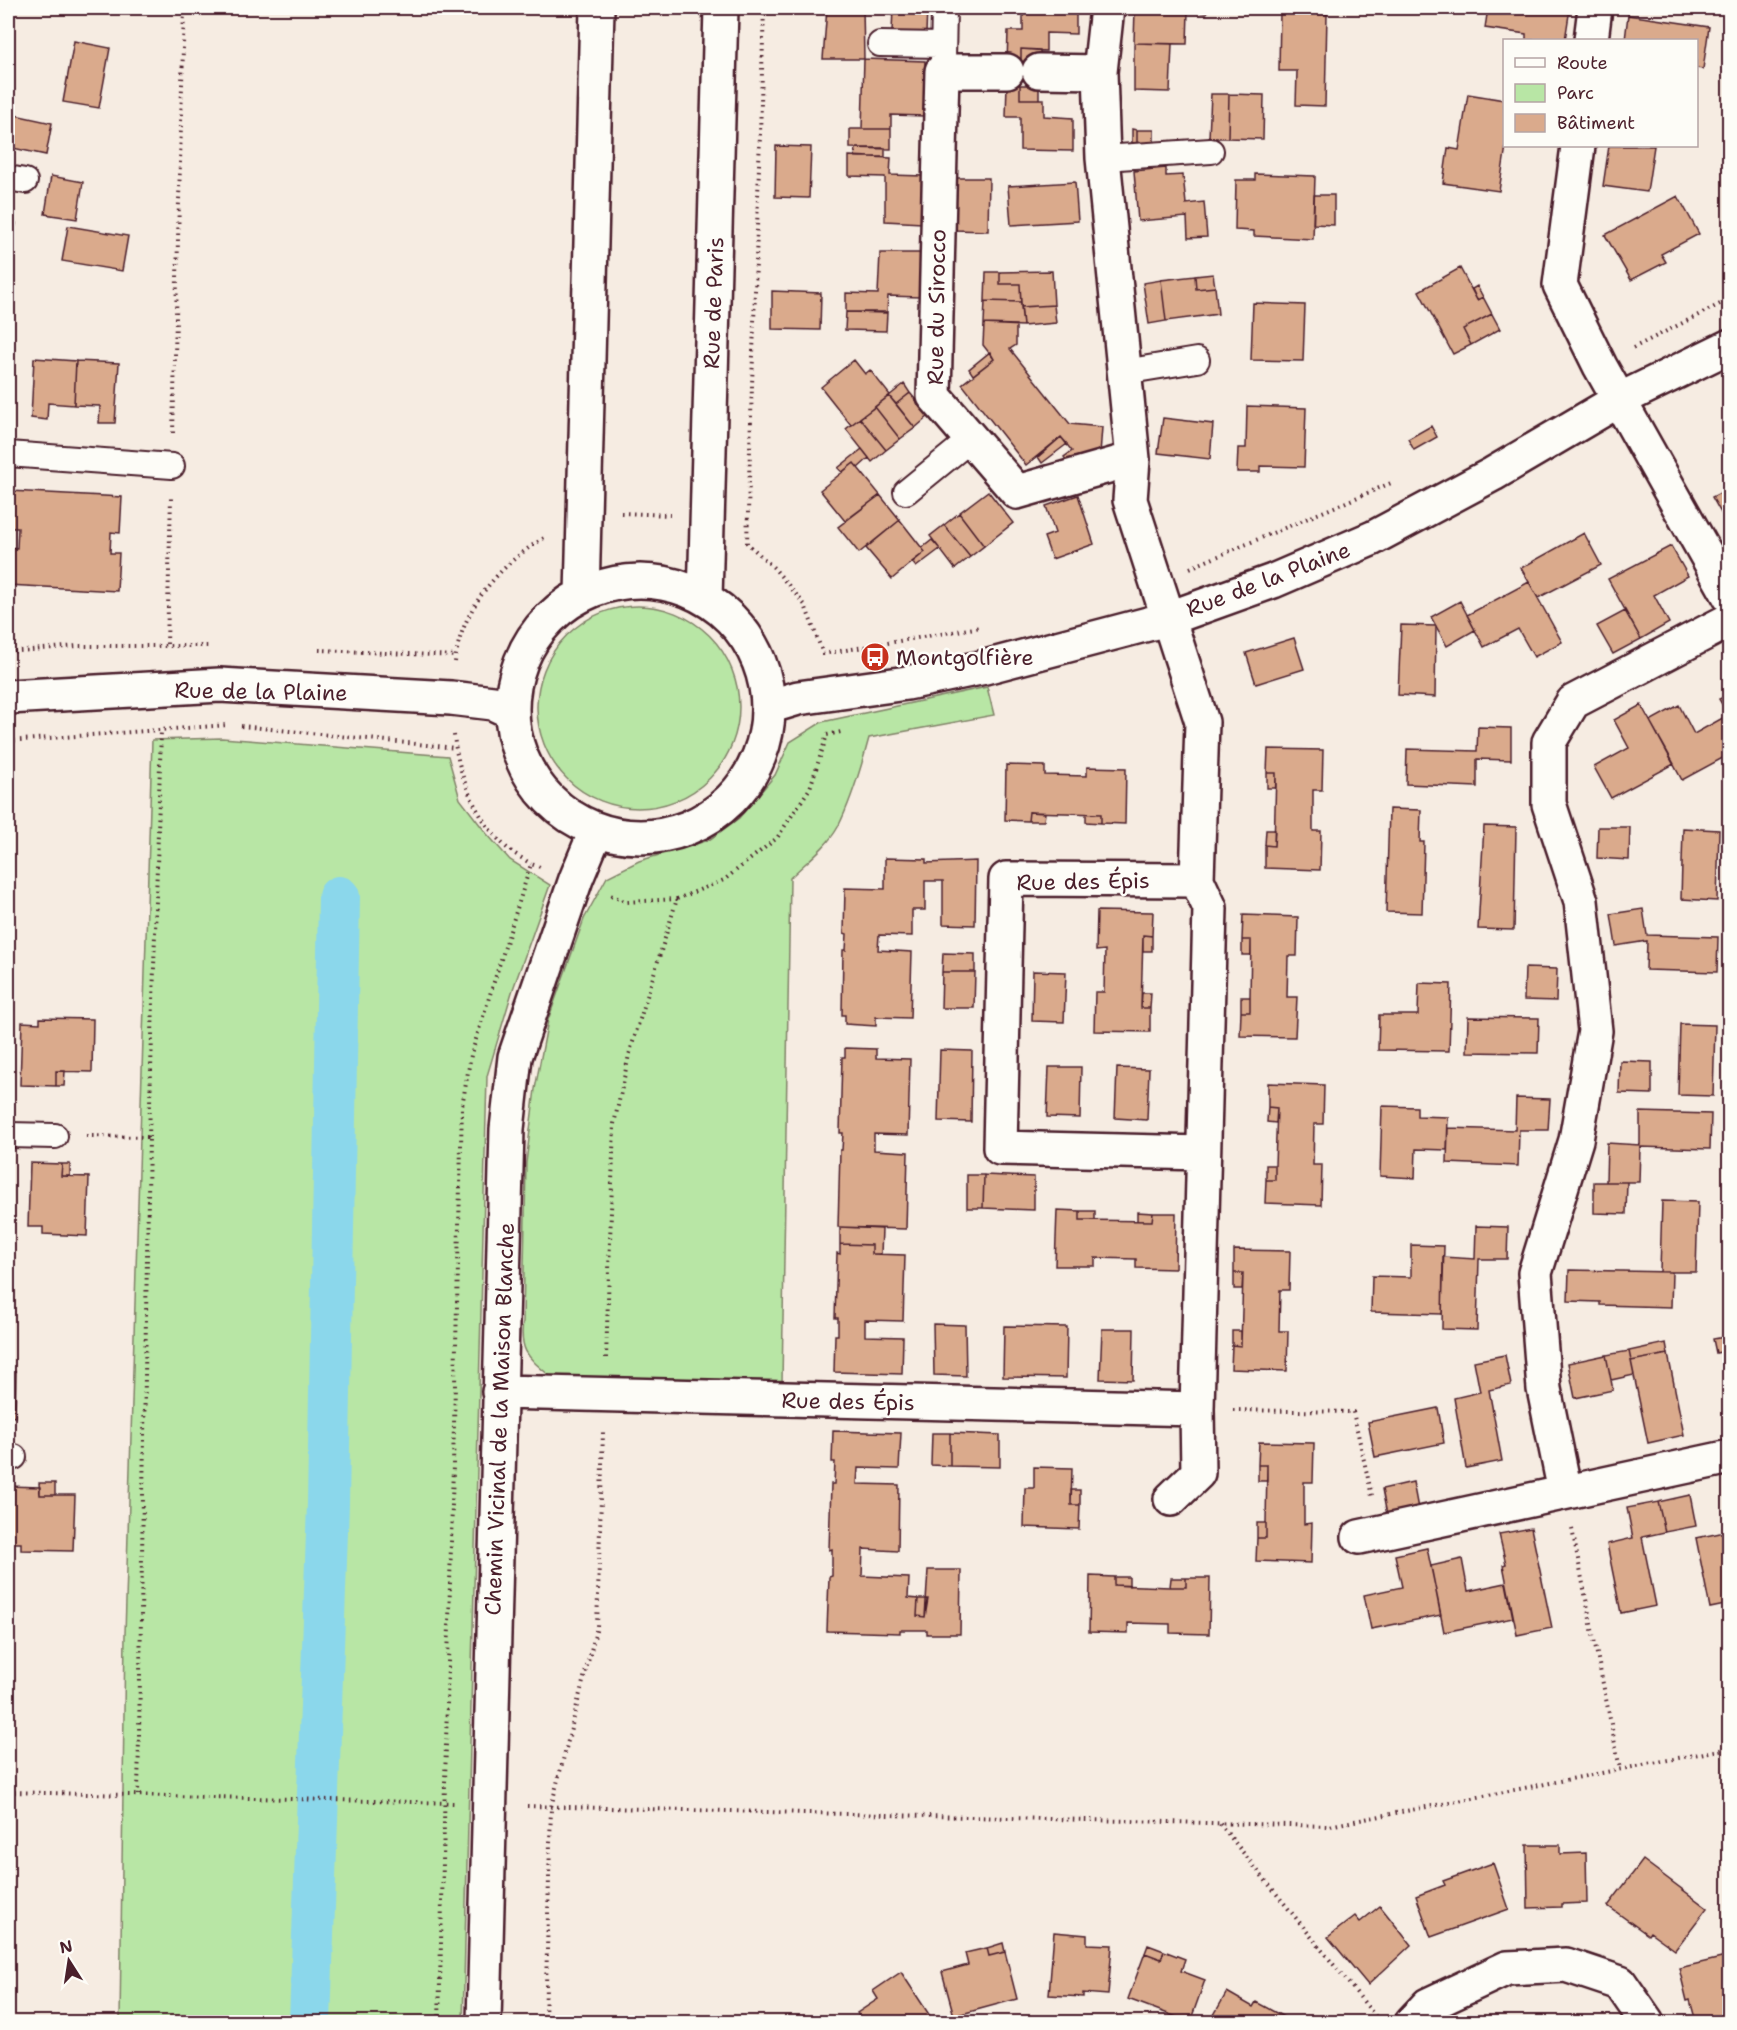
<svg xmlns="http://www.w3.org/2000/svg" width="1737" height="2030" font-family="'Shantell Sans',sans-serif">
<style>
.green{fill:#b8e6a5;stroke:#818268;stroke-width:1.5}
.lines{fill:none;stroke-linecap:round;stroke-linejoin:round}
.canal{stroke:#8bd7eb;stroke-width:42}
.building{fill:#daaa8c;stroke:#4a1f2b;stroke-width:1.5}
.lane-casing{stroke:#4a1f2b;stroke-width:28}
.street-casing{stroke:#4a1f2b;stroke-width:38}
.path{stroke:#4a1f2b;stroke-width:4;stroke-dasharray:1.5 4.5;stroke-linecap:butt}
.lane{stroke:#fdfcf7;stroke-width:24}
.street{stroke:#fdfcf7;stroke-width:33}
.labels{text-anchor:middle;stroke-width:5;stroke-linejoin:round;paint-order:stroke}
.street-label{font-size:22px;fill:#4a1f2b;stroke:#fdfcf7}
.poi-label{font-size:22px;fill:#4a1f2b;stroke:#fdfcf7;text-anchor:start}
</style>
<rect width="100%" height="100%" fill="#f6ece2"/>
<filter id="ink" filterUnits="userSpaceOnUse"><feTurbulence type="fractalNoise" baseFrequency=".0167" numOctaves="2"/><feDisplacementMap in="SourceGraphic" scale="12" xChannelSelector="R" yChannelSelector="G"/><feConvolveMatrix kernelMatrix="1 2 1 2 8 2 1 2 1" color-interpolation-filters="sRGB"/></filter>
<g filter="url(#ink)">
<path class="green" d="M537 707a101 101 0 1 1 202 0a101 101 0 1 1-202 0Z
M987,687L994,715L869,738C861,768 852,799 838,827C827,847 806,862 790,878L782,1383L551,1377C528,1357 519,1352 523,1321L526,1163L535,1089L548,1020L584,919L607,877L639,861L709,840L739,818L775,775L790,742L822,722Z
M222,738L448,756L460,799L487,834L510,860L550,885L512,992L487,1076L463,2022H120L125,1634L152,740Z"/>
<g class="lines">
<path class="canal" d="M310,2022L328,1503L339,897"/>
</g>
<path class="building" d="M827,8H863L864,59H823Z
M893,8H927L926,33L892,32Z
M1023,8H1076V34L1046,33V51L1021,49V64H1007L1008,31H1023Z
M1167,8H1208L1207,13L1188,11L1187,44L1134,43L1135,9L1167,10Z
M1488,8H1570L1565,40H1526V34L1485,28Z
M1280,12L1327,14L1325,106L1296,105L1297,71H1279Z
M1628,15L1709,27L1703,69L1696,68V40H1625Z
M74,41L110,48L99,108L63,102Z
M1134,43L1172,44L1170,92L1134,91Z
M1021,49L1040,50V64H1021Z
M864,59L925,61L924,116L891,115V129H862Z
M1007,84L1020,85V99H1044V116L1073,118V151L1020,150V117H1006Z
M1020,85H1039V99H1020Z
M1211,94H1229L1228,138H1209Z
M1229,94L1264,95L1263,139L1228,138Z
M1468,94L1504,100L1506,146L1499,191L1443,183L1448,148L1459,150Z
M15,115L52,123L46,155L8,147Z
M850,129H891V149L850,148Z
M1132,129L1137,130V146L1132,145Z
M1137,130H1154V146H1137Z
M776,146L811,147L809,198L775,197Z
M1609,146H1654L1647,192L1603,186Z
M856,148H885V157H855Z
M849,156L891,158L890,175L923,176L922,223L885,221V177L849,176Z
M1166,168V176L1183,175L1186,204L1204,202L1207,237L1188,238L1187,217L1138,221L1134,171Z
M1255,174L1315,176L1313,239L1254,236V231L1235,230L1236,180H1255Z
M51,176L83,182L77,219L45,214Z
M955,178H989L988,231L954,230Z
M1075,182L1078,221L1011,225L1008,186Z
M1314,195H1334V225L1313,224Z
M1678,196L1699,234L1661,254L1666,262L1631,280L1605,235Z
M8,221L16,223L8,268Z
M68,226L128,236L122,271L62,261Z
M880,253H921L920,297L888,296L887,312H846V293L878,294Z
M1460,268L1477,300L1483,297L1492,314L1463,329L1471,345L1453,354L1419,291Z
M1052,271L1054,305L1021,307L1020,284H1000V272Z
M986,272H1000V284H1020L1021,302L985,301Z
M1213,274L1215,287L1196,289L1195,276Z
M1195,276L1196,289L1215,287L1218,314L1166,321L1161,280Z
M1161,280L1166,321L1149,324L1143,283Z
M1477,286L1483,297L1477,300L1472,289Z
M772,291L821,293L820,330L772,329Z
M985,301L1021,302L1023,326L984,324Z
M1253,303L1305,305L1303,361L1251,360Z
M1054,305L1056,323L1023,326L1021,307Z
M846,312L887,313L886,331L845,330Z
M1492,314L1500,329L1471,345L1463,329Z
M984,324L1016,325V345L1010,349L1070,424L1102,427L1100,454L1069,464L1064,457L1072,451L1061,437L1026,465L962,384L994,359L983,345Z
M990,352L994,359L973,375L969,369Z
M34,358L76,361L74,405L48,403L47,420L31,418Z
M854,360L865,374L870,370L890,395L851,425L821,387Z
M76,361L119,363L115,423H99L100,406L74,405Z
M904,384L910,393L896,404L889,396Z
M910,393L929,416L915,428L896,404Z
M889,396L915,428L900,439L875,407Z
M1247,406L1306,408L1304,467L1260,466V472H1237L1238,448H1246Z
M875,407L900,439L886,450L860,418Z
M860,418L886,450L872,462L846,429Z
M1163,418L1213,424L1210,459L1158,453Z
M1431,426L1437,437L1414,450L1408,439Z
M1061,437L1067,444L1042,463L1038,457Z
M862,449L869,458L858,468L854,463L842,472L838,468Z
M854,463L880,495L845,521L820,490Z
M1730,488V529L1712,497Z
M10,491L122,497L120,533L111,532L110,553H119L117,591L8,585V547L17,548L18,528H9Z
M988,491L1013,523L984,546L959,513Z
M880,495L900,520L859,553L838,527Z
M1078,495L1094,544L1052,559L1044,537L1055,533L1046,506Z
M959,513L984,546L970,557L944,525Z
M900,520L925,552L892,579L866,548Z
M944,525L970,557L955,569L930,536Z
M1584,533L1601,565L1538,598L1521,568Z
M932,540L940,549L916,567L912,562L925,552L922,548Z
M1671,546L1688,576L1654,595L1669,623L1641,639L1608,579Z
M1529,582L1562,642L1534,657L1518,629L1484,647L1467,615Z
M1460,601L1475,630L1447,646L1431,617Z
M1625,611L1641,639L1613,654L1597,626Z
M1401,625L1436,626L1435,697L1398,695Z
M1294,638L1304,669L1256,684L1246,653Z
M1730,694V718L1719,699Z
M1641,705L1674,764L1611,798L1594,767L1629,748L1614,720Z
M1679,705L1694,734L1728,715L1730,718V754L1682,780L1650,721Z
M1478,727L1511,728V760L1477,759V787L1406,784L1407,749L1477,751Z
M1268,749L1323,750L1322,790H1313V831H1321L1320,870L1265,868V845L1274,846L1276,773H1267Z
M1006,765L1045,766V775L1087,776V767L1126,768L1125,824L1101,823V814L1029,812L1028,821L1005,820Z
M1267,773H1276V788H1267Z
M1389,809L1421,810L1420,842H1424L1422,913L1386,912Z
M1029,812L1045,813L1044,821H1028Z
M1086,814H1101V823L1086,822Z
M1484,826L1516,827L1514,930L1478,929Z
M1598,827H1630L1629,860L1597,858Z
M1683,828L1719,830L1717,901L1681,899Z
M1266,830H1275L1274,846L1265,845Z
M885,858L926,859V863L976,861L975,925L943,924V881H925V910H912V936L879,935L878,950L912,952L910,1018L876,1017V1026L845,1024V1015H842L843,950H846L847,934L844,933L845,888L885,889Z
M1643,909L1647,935L1718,937L1717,972L1646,970L1647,941L1616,946L1611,914Z
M1097,911L1153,912L1152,936L1143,935L1141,1008H1150V1032L1094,1031L1095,992H1104L1105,950L1096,951Z
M1243,915L1298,917L1297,956H1288L1287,997H1297L1295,1037L1240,1036L1241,1012H1250V997L1251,940H1242Z
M1143,935L1152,936V951H1143Z
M1242,940H1251V955H1242Z
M943,953L975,954V972H942Z
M1525,968L1557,969L1556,1001L1524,1000Z
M1033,971L1066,972L1064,1022L1032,1021Z
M942,972H975L974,1008H941Z
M1419,983L1451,984L1449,1051L1378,1050L1379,1015H1418Z
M1142,993H1151L1150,1008H1141Z
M1241,997H1250V1012H1241Z
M1468,1017L1539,1018L1538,1053L1467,1052Z
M40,1018L93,1019L92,1072L56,1071V1086L20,1085L22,1022L40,1023Z
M1680,1024L1715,1025L1713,1096L1678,1095Z
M845,1048L876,1049V1058L910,1059L908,1135L874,1134V1150L908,1152L906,1229L838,1227L840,1150H842L843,1133H840L842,1057H845Z
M940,1050L972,1051L971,1122L938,1121Z
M1620,1061L1652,1062V1094L1619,1093Z
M1049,1067H1081L1080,1118L1047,1117Z
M1117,1068L1149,1069L1147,1120L1115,1118Z
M56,1071H65L64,1086H56Z
M1268,1083L1324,1085L1323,1124H1314L1313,1165H1322L1321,1205L1265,1203L1266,1180H1275V1165L1277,1108L1268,1107Z
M1516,1098L1550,1099L1548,1130H1519L1518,1166L1447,1163L1448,1128L1515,1130Z
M1382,1106L1417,1107V1116L1448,1117L1447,1150L1416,1149L1415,1178L1380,1176Z
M1268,1107L1277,1108L1276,1123L1267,1122Z
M1640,1112L1711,1114L1710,1149L1640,1147L1639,1182H1606L1607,1143L1640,1145Z
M30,1163L62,1164L61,1176L89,1177L87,1236L43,1234V1227H28Z
M62,1164H70V1176H61Z
M1266,1165H1275V1180H1266Z
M967,1175H984L983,1208H967Z
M984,1175L1034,1177V1210L983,1208Z
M1594,1182H1627L1626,1214L1594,1213Z
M1662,1201L1698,1202L1696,1272H1660Z
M1057,1210L1080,1211V1220L1152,1221L1153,1213H1176L1175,1269L1136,1268V1259L1095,1258V1266H1055Z
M1080,1211H1095V1220H1080Z
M1137,1212L1153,1213L1152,1221H1137Z
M1476,1226L1508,1227L1507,1259H1479L1477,1330L1442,1329L1443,1257L1475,1259Z
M840,1227L882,1229L881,1254H872V1245L840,1244Z
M840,1244L872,1245V1254L905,1255L903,1321L865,1320V1336L903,1337L902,1374L834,1372L835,1335H838V1318H835L837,1253L840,1254Z
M1411,1245L1444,1246L1442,1314L1371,1312L1372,1276L1411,1277Z
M1234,1250L1290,1251L1289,1290H1280L1279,1331H1288L1287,1371L1231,1369L1232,1345L1241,1346L1243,1273H1234Z
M1569,1270L1672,1272L1671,1307L1600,1305V1302L1568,1301Z
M1234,1273H1243L1242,1289H1234Z
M933,1324L965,1325L966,1376L934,1375Z
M1004,1326L1067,1327L1066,1378L1003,1377Z
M1102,1329H1134L1133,1380L1100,1379Z
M1232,1331H1241V1346L1232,1345Z
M1730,1336V1350L1716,1353L1713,1339Z
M1666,1343L1668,1354L1631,1361L1629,1351Z
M1629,1351L1634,1375L1611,1380L1606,1355Z
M1668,1354L1684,1435L1648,1443L1631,1361Z
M1505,1355L1511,1385L1489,1390L1502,1461L1466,1468L1454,1398L1480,1392L1474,1361Z
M1606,1355L1613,1390L1575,1398L1568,1363Z
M8,1372H16L15,1417L8,1416V1432Z
M1438,1408L1444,1443L1375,1457L1368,1422Z
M833,1431L901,1433L899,1469L858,1468L857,1484L899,1485L898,1551L863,1549L862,1576L909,1578L908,1598L918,1599L917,1616L925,1617L928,1570H961L960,1634H927V1630H900V1633L827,1631L829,1577L832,1576V1549L829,1550L831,1484H834L835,1462H832Z
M932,1433H950V1466L931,1465Z
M950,1433L1000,1435V1467L950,1466Z
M1259,1442L1314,1443L1313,1482H1304V1524L1312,1523L1311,1563L1256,1561L1257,1538H1266V1523L1267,1465H1258Z
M1258,1465H1267V1481H1258Z
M1034,1467L1072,1468L1071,1505H1080L1079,1529L1024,1527L1025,1488H1034Z
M1413,1482L1419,1514L1388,1520L1382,1489Z
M39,1483H55V1495H40Z
M8,1486L40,1487V1495H75L73,1551L21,1550V1543H8Z
M1071,1490H1080V1505H1071Z
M1690,1495L1696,1526L1665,1532L1658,1502Z
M1658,1502L1665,1532L1642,1537L1656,1606L1621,1613L1607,1544L1633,1538L1627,1508Z
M1257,1523H1266V1538H1257Z
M1531,1528L1552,1628L1517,1635L1503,1565L1506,1564L1499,1534Z
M1730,1531V1604L1710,1608L1696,1538Z
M1427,1548L1441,1615L1371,1629L1364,1595L1402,1587L1395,1555Z
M1462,1559L1468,1591L1506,1583L1513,1618L1444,1632L1431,1566Z
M1090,1576L1114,1577V1585L1170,1587H1186V1578H1210L1209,1634L1170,1633V1624L1128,1623V1633L1089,1632Z
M1114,1577H1129V1586L1114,1585Z
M1171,1578H1186V1587H1170Z
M918,1599H928L925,1617L917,1616Z
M8,1728H9L8,1781Z
M1527,1845H1560V1854L1586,1853L1587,1903L1561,1904V1907L1528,1908Z
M1643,1860L1707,1908L1675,1950L1650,1932L1648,1935L1608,1906Z
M1493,1863L1509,1909L1431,1937L1416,1896L1445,1885L1443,1881Z
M1380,1906L1411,1945L1368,1985L1328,1937L1355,1916L1360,1922Z
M1054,1932L1087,1935V1944L1112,1945L1108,1995L1083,1993V1997L1049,1995Z
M1003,1943L1005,1952L989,1956L987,1948Z
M1148,1945L1164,1951L1161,1959L1145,1953Z
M987,1948L989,1956L1005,1952L1017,1999L954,2016L942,1972L968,1965L965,1953Z
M1164,1951L1185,1959L1181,1971L1205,1980L1190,2022L1128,1999L1145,1953L1161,1959Z
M1730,1956V2016L1696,2022L1690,2000L1687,2001L1679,1968Z
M901,1972L934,2022H863L857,2013L878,1999L873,1991Z
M1227,1992L1253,2007L1256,2002L1293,2022H1210Z"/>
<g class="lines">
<g class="lane-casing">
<path id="lane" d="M880,44L943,45
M943,60L944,8
M1103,158L1211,151
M8,178L25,181
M1124,372L1197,360
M8,454L172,466
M906,492L971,439
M8,1135L55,1136
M8,1457H14"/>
</g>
<g class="street-casing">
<path id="street" d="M1591,40L1595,8
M1007,71H942L934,396L1017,492L1133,459
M1039,71L1100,72
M1578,146L1560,285L1600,366L1730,597
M512 709a128 128 0 1 1 256 0a128 128 0 1 1-256 0Z
M582,595L597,8
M705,599L721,8
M8,697L220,685L451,698L493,703L512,712
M768,707L798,698L907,683L985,667L1167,619L1273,581L1373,538L1493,474L1619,400L1730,346
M1197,880L1006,879L1000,1148L1203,1153
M499,1392L1197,1409L1210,908L1197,880L1202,722L1130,500L1133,459L1103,158L1100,72L1107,8
M1565,1492L1544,1389L1535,1273L1576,1140L1595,1031L1581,901L1549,804V742L1573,702L1730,620
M1171,1499L1198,1473L1197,1409
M1359,1537L1730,1457
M484,2022L507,1129L515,1057L576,879L596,831
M1412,2022L1428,2005L1507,1968L1566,1965L1620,1983L1647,2022"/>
</g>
<path class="path" d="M764,8L747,543L774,568L805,605L823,654L981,627
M1633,348L1730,299
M173,433L184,8
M621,513L670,515
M1190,568L1391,483
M167,644L171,498
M319,650L456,656
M8,652L77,646H209
M455,662C461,609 500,563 546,537
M241,726L456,748
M454,735C458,776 477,821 507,848C514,854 524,859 531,864
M8,741L228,725
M677,899L724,880L777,838L810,788L827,735L841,732
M86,1136L149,1137L138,1795
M149,1137L161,730
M606,1358L614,1124L629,1055L677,899L627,902L608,894
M1233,1410L1353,1412L1372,1496
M1572,1529L1620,1769
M8,1792L454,1803
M527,1806L1329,1826L1730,1748
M1220,1824L1376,2017
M439,2022L462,1106L471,1055L531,864L543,868
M545,2022L551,1807L597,1627L603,1432"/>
<use href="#lane" class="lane"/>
<use href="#street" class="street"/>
</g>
</g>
<defs>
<g id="bus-disc" transform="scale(1.5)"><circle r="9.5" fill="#c8321e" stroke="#fdfcf7"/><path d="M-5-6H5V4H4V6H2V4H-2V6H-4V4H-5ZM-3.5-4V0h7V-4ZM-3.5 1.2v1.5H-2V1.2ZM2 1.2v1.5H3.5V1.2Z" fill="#fff"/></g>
</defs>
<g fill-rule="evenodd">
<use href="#bus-disc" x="875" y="657"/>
</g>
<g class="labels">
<g class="street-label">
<text transform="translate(713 303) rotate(-88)" y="8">Rue de Paris</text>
<text transform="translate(936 307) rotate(-89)" y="8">Rue du Sirocco</text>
<text transform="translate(1268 579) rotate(-21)" y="8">Rue de la Plaine</text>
<text transform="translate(261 691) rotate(1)" y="8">Rue de la Plaine</text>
<text transform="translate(1083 881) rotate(-1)" y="8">Rue des Épis</text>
<text transform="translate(848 1401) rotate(1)" y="8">Rue des Épis</text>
<text transform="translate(499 1419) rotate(-88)" y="8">Chemin Vicinal de la Maison Blanche</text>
</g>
<g class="poi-label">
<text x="896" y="665">Montgolfière</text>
</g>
</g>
<rect width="1737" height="2030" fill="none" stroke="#fdfcf7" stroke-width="30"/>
<rect x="15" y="15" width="1707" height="2000" fill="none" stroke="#4a1f2b" stroke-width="2" filter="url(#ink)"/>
<rect x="1503" y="39" width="195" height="108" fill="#fdfcf7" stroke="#b5a4a5" stroke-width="1.5"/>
<rect x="1515" y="58" width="30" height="9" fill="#fdfcf7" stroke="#b5a4a5" stroke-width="1.5"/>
<text x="1557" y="69" font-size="18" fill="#4a1f2b">Route</text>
<rect x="1515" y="84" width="30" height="18" fill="#b8e6a5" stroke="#b5a4a5" stroke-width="1.5"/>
<text x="1557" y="99" font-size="18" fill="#4a1f2b">Parc</text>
<rect x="1515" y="114" width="30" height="18" fill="#daaa8c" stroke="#b5a4a5" stroke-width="1.5"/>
<text x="1557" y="129" font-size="18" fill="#4a1f2b">Bâtiment</text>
<g transform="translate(69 1961) rotate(348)" stroke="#fdfcf7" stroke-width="4.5" paint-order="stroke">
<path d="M0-4.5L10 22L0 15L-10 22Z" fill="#4a1f2b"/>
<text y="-9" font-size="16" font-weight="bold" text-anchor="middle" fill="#4a1f2b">N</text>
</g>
</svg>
